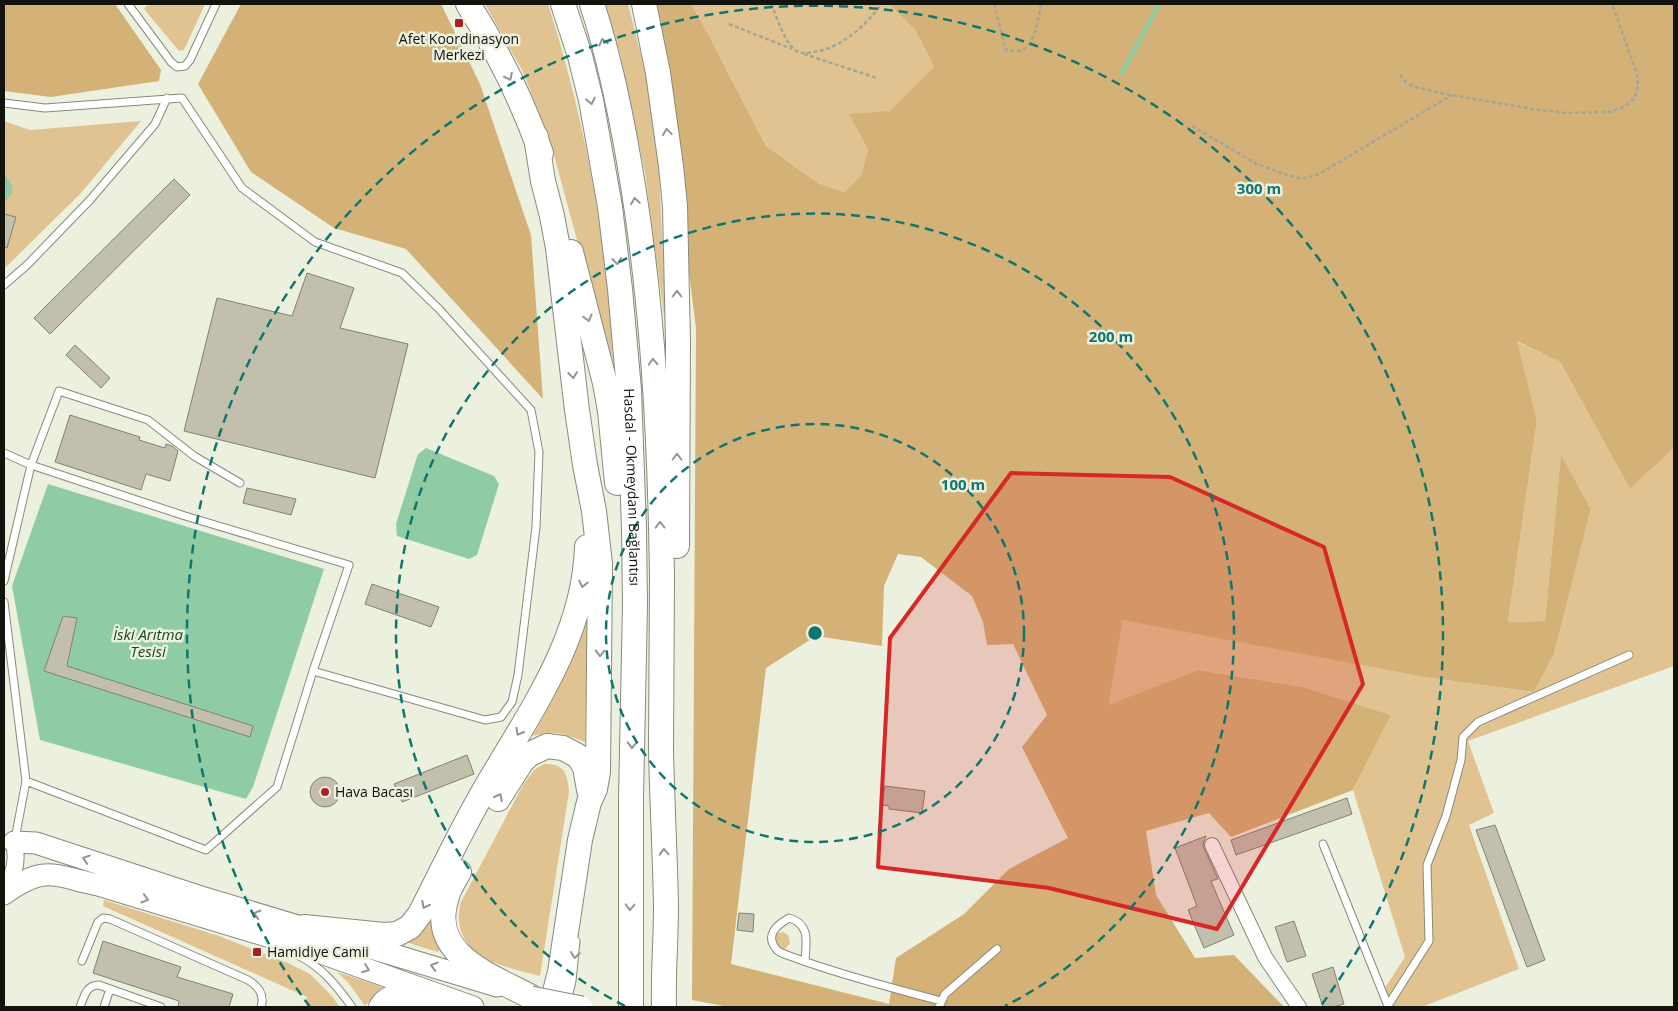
<svg xmlns="http://www.w3.org/2000/svg" width="1678" height="1011" font-family="'Open Sans',sans-serif">
<style>
.green{fill:#e1c391}
.forest{fill:#d4b277;fill-rule:evenodd}
.water{fill:#90cca3}
.lines{fill:none;stroke-linecap:round;stroke-linejoin:round}
.stream{stroke:#90cca3;stroke-width:4.5}
.building{fill:#c2bfad;stroke:#848171}
.service-casing{stroke:#878b7b;stroke-width:9}
.minor-casing{stroke:#878b7b;stroke-width:16}
.tertiary-casing{stroke:#878b7b;stroke-width:18}
.primary-casing{stroke:#878b7b;stroke-width:23}
.motorway-casing{stroke:#878b7b;stroke-width:26}
.path{stroke:#a2a598;stroke-width:2.5;stroke-dasharray:4 2.5;stroke-linecap:butt}
.service{stroke:#fff;stroke-width:7}
.minor{stroke:#fff;stroke-width:14}
.tertiary{stroke:#fff;stroke-width:16}
.primary{stroke:#fff;stroke-width:21}
.motorway{stroke:#fff;stroke-width:24}
.primary-bridge-casing{stroke:#878b7b;stroke-width:23;stroke-linecap:butt}
.primary-bridge{stroke:#fff;stroke-width:21}
.oneway{stroke:#949592}
.marked{fill:#d62828;fill-opacity:0.2;stroke:#d62828;stroke-width:4;stroke-linejoin:round}
.ring{fill:none;stroke:#0f766e;stroke-width:2.5;stroke-dasharray:9 6}
.poi-dot{fill:#af1d24;stroke:#ecf0df;stroke-width:2}
.labels{text-anchor:middle;stroke-width:5;stroke-linejoin:round;paint-order:stroke}
.poi-label{font-size:14px;fill:#12130d;stroke:#ecf0df;text-anchor:start}
.street-label{font-size:14px;fill:#12130d;stroke:#ecf0df}
.water-label{font-size:15px;font-style:italic;fill:#1a472b;stroke:#ecf0df}
.centre{fill:#0f766e;stroke:#ecf0df;stroke-width:2.5}
.ring-label{font-size:15px;text-anchor:middle;font-weight:bold;fill:#0f766e;stroke:#ecf0df;stroke-width:5;stroke-linejoin:round;paint-order:stroke}
</style>
<rect width="100%" height="100%" fill="#ecf0df"/>
<path class="green" d="M156,4H205L184,50L179,51L144,9L146,6Z
M485,4H548C578,97 598,194 608,292C611,318 612,345 613,372L549,137L522,70Z
M605,4H628L646,75L659,170L667,338L645,173L620,53Z
M691,4H889L915,30L934,67L868,149L861,175L844,192L818,183L766,146L706,30Z
M4,121L30,130L141,121L81,193L4,269Z
M1516,341L1560,362L1630,489L1674,448V666L1468,741L1494,813L1469,825L1519,969L1422,1007H1384L1379,997L1405,957L1353,790L1391,715L1303,687L1198,670L1109,706L1123,619L1424,677L1534,692L1554,654L1591,509L1561,456L1545,621L1508,622L1537,421Z
M588,610L585,742C562,733 556,730 532,736C556,696 573,654 588,610Z
M544,764C564,763 568,774 569,792L540,976C508,967 462,961 459,920C458,915 460,909 460,904L523,785L534,770Z
M104,900L219,936L288,963L310,974L331,995L340,1007H306L307,997L103,906Z
M431,909L441,948L438,952L402,941Z
M783,932L788,935L790,943L785,949L780,950L773,938L777,933Z
M337,972L382,987L365,1006L348,982Z"/>
<path class="forest" d="M4,4H115L161,70L159,81L51,97L4,91Z
M241,4H441L480,84L531,235L543,399L406,249L334,228L251,172L198,84Z
M650,4H691L706,30L766,146L818,183L844,192L861,175L868,149L849,114L890,111L934,67L915,30L889,4H1674V448L1630,489L1560,362L1517,341L1537,421L1508,622L1545,621L1561,455L1591,509L1554,654L1534,692L1424,677L1123,620L1109,705L1198,670L1303,687L1391,715L1353,790L1231,837L1209,813L1146,831L1156,895L1195,958L1234,955L1284,1007H729L692,1000L696,328L673,147ZM898,554L921,557L972,596L983,622L987,645L1013,644L1047,715L1022,747L1068,838L1009,869L964,914L896,958L889,1004L731,964L766,668L816,636L882,646L884,586Z"/>
<path class="water" d="M4,175C15,183 15,195 4,202Z
M426,448L494,476L499,484L477,555L469,559L397,536L396,524L418,454Z
M48,484L324,569L253,787L246,799L40,740L12,586Z"/>
<g class="lines">
<path class="stream" d="M1122,73L1159,4"/>
</g>
<path class="building" d="M174,179L190,195L50,334L34,318Z
M4,214L16,217L7,248L4,247Z
M307,273L354,288L340,328L408,344L375,478L184,431L217,298L292,316Z
M75,345L110,378L101,388L66,355Z
M70,415L140,437L139,440L165,448L166,444L172,446L178,451L170,481L146,474L141,490L55,462Z
M247,488L296,499L291,515L243,503Z
M372,584L439,607L431,627L365,604Z
M63,616L77,618L67,666L253,726L250,737L44,671Z
M467,755L474,774L402,802L394,784Z
M310 792a15 15 0 1 1 30 0a15 15 0 1 1-30 0Z
M885,786L925,791L922,813L889,809V806L882,805Z
M1347,798L1352,814L1236,855L1231,840Z
M1495,825L1545,960L1527,967L1476,830Z
M1206,836L1203,844L1204,848L1218,879L1211,881L1234,935L1204,948L1188,910L1197,906L1175,848Z
M739,913L754,914L753,932L737,930Z
M1294,921L1306,956L1287,962L1275,927Z
M103,941L181,967L177,977L233,994L229,1007H178L179,1001L93,973Z
M1333,967L1344,1004L1333,1007H1323L1312,974Z"/>
<g class="lines">
<g class="service-casing">
<path id="service" d="M128,4L171,62L177,67L185,66L190,60L216,4
M4,103L45,108L182,98L242,188L315,242L402,273L439,309L531,410L539,452L536,527L518,675L512,702L501,717L485,720L313,671L349,565L185,516L31,465L4,581
M4,285L27,265L90,200L155,124L167,98
M4,453L31,465L59,391L148,420L194,456L240,483
M4,602L26,781L15,839
M26,781L206,850L277,787L313,671
M1323,844L1388,1006
M297,955C321,966 337,986 352,1007
M82,961L98,922L103,918L110,919L248,980C258,986 265,995 261,1007
M805,961C806,943 811,924 789,918C777,925 764,935 777,950C781,954 791,956 798,959C844,976 893,988 941,1001
M567,1002L572,981L576,941
M80,1007C84,997 86,985 99,985L161,1007
M104,1007L110,989
M939,1007L945,994L997,949
M1387,1007L1429,941L1427,865L1446,816L1461,760L1463,737L1478,722L1629,655"/>
</g>
<g class="minor-casing">
<path id="minor" d="M1212,845L1265,957L1299,1007"/>
</g>
<g class="tertiary-casing">
<path id="tertiary" d="M4,895C12,875 19,865 14,842"/>
</g>
<g class="primary-casing">
<path id="primary" d="M14,842L36,843L198,896L497,986
M4,894C45,864 54,876 98,885L310,949L473,1007"/>
</g>
<g class="motorway-casing">
<g id="motorway">
<path d="M468,4C498,51 522,100 541,153"/>
<path id="s1" d="M563,4L580,56L591,100L610,207L620,289L629,390L634,529L635,605L631,799V1007"/>
<path d="M592,4C612,65 624,128 634,192C654,319 660,447 662,576C662,634 661,691 661,749C662,801 665,853 666,906C666,940 663,973 664,1007"/>
<path d="M644,4L658,73L671,166L675,206L678,342L677,546"/>
<path d="M536,137L543,181L552,216L558,248L577,410L585,465L594,511L600,564L598,772L595,789L589,802L580,840L560,972L551,1007"/>
<path d="M571,252L605,383L610,411L617,483"/>
<path d="M498,799L522,761L530,754L547,746L563,748L578,756L585,767L589,790"/>
<path d="M459,872C454,881 448,890 446,900C429,956 493,976 531,997"/>
<path d="M304,927L384,935L397,934L410,927L420,914C441,873 461,830 485,789C529,713 584,639 587,547"/>
<path d="M381,1007C396,984 432,1002 452,1007"/>
</g>
</g>
<path class="path" d="M771,4C777,16 783,39 793,48C800,55 806,53 814,52C841,48 867,25 881,4
M994,4L1006,50C1011,50 1017,52 1022,50C1035,45 1039,16 1041,4
M729,24L792,49
M804,54L877,78
M1400,75L1405,81L1412,86L1440,93L1538,110L1567,113L1609,112L1623,107L1635,98L1638,85L1637,74L1612,4
M1192,126L1257,164L1287,175L1302,179L1319,174L1452,95"/>
<use href="#service" class="service"/>
<use href="#minor" class="minor"/>
<use href="#tertiary" class="tertiary"/>
<use href="#primary" class="primary"/>
<use href="#motorway" class="motorway"/>
<g class="primary-bridge-casing">
<path id="primary-bridge" d="M531,997L582,1007"/>
</g>
<use href="#primary-bridge" class="primary-bridge"/>
</g>
<defs><path id="oneway-chevron" d="M-2-3.5L2.5 0L-2 3.5" fill="none" stroke-width="1.6" stroke-linecap="round" stroke-linejoin="round" transform="scale(1.25)"/></defs>
<g class="oneway">
<use href="#oneway-chevron" transform="translate(603 42) rotate(-104)"/>
<use href="#oneway-chevron" transform="translate(509 77) rotate(63)"/>
<use href="#oneway-chevron" transform="translate(591 101) rotate(78)"/>
<use href="#oneway-chevron" transform="translate(667 132) rotate(-98)"/>
<use href="#oneway-chevron" transform="translate(635 201) rotate(-99)"/>
<use href="#oneway-chevron" transform="translate(617 261) rotate(83)"/>
<use href="#oneway-chevron" transform="translate(677 294) rotate(-90)"/>
<use href="#oneway-chevron" transform="translate(588 318) rotate(75)"/>
<use href="#oneway-chevron" transform="translate(653 362) rotate(-93)"/>
<use href="#oneway-chevron" transform="translate(573 375) rotate(83)"/>
<use href="#oneway-chevron" transform="translate(677 457) rotate(-90)"/>
<use href="#oneway-chevron" transform="translate(660 525) rotate(-91)"/>
<use href="#oneway-chevron" transform="translate(583 584) rotate(102)"/>
<use href="#oneway-chevron" transform="translate(600 653) rotate(91)"/>
<use href="#oneway-chevron" transform="translate(519 732) rotate(120)"/>
<use href="#oneway-chevron" transform="translate(632 745) rotate(91)"/>
<use href="#oneway-chevron" transform="translate(499 797) rotate(-62)"/>
<use href="#oneway-chevron" transform="translate(664 852) rotate(-92)"/>
<use href="#oneway-chevron" transform="translate(86 859) rotate(-162)"/>
<use href="#oneway-chevron" transform="translate(145 899) rotate(17)"/>
<use href="#oneway-chevron" transform="translate(425 905) rotate(117)"/>
<use href="#oneway-chevron" transform="translate(630 907) rotate(91)"/>
<use href="#oneway-chevron" transform="translate(257 914) rotate(-163)"/>
<use href="#oneway-chevron" transform="translate(575 955) rotate(96)"/>
<use href="#oneway-chevron" transform="translate(434 966) rotate(-164)"/>
<use href="#oneway-chevron" transform="translate(366 969) rotate(20)"/>
</g>
<path class="marked" d="M1011,473L1170,477L1324,547L1363,684L1217,929L1049,888L878,867L890,638Z"/>
<g class="ring">
<circle cx="815" cy="633" r="209"/>
<path d="M625 1006A419 419 0 1 1 1005 1006"/>
<path d="M310 1007A628 628 0 1 1 1320 1007"/>
</g>
<g class="poi-dot">
<rect x="454" y="18" width="10" height="10" rx="2.5"/>
<circle cx="325" cy="792" r="5"/>
<rect x="252" y="947" width="10" height="10" rx="2.5"/>
</g>
<g class="labels">
<g class="poi-label">
<text x="459" y="44" text-anchor="middle">Afet Koordinasyon<tspan x="459" dy="16">Merkezi</tspan></text>
<text x="335" y="797">Hava Bacası</text>
<text x="267" y="957">Hamidiye Camii</text>
</g>
<g class="street-label">
<text dy="5" stroke="none"><textPath href="#s1" startOffset="490">Hasdal - Okmeydanı Bağlantısı</textPath></text>
</g>
<g class="water-label">
<text x="148" y="640">İski Arıtma<tspan x="148" dy="17">Tesisi</tspan></text>
</g>
</g>
<circle cx="815" cy="633" r="8" class="centre"/>
<g class="ring-label">
<text x="1259" y="194">300 m</text>
<text x="1111" y="342">200 m</text>
<text x="963" y="490">100 m</text>
</g>
<rect width="1678" height="1011" fill="none" stroke="#12130d" stroke-width="10"/>
</svg>
